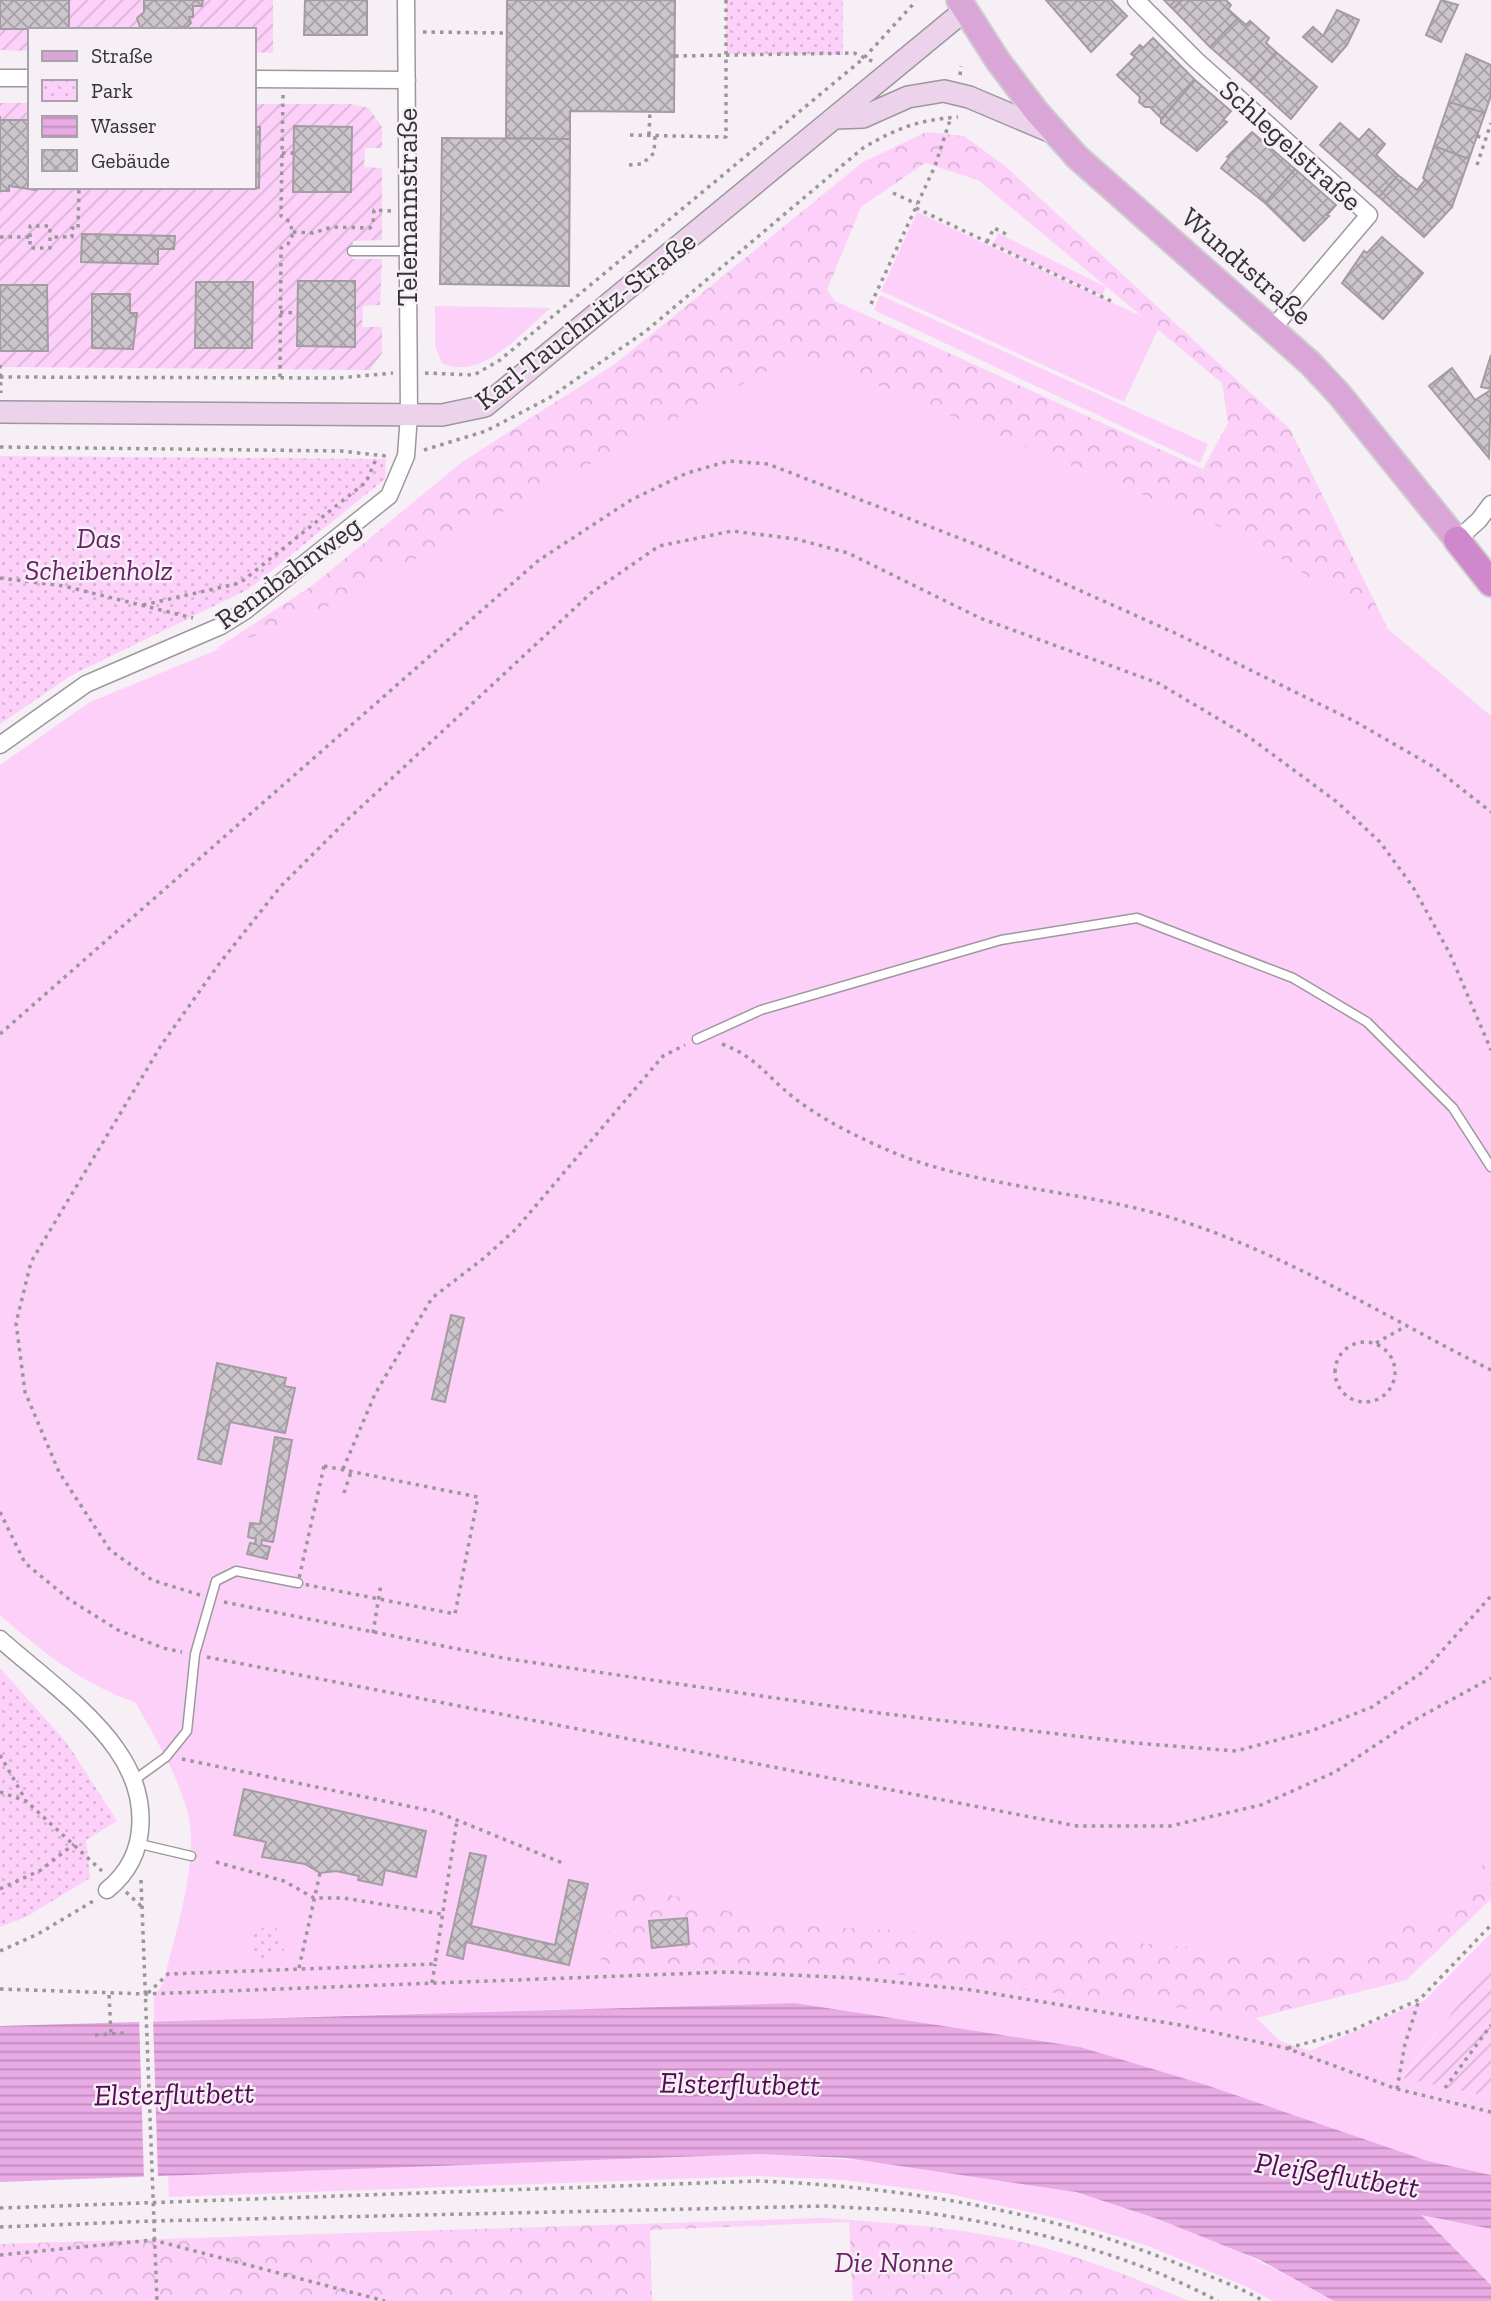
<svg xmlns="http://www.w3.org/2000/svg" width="1491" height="2301" font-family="'Zilla Slab',serif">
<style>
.grass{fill:#fdd0fa}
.forest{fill:url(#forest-crowns);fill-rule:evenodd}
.park{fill:url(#park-dots)}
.garden{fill:url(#garden-furrows)}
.water{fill:url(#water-rules)}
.pier{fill:#f6eff5}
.building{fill:url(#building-cross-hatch);stroke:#a39da2;stroke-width:2}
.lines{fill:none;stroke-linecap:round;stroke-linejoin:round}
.service-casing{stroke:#9d989d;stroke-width:11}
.minor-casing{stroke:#9d989d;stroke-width:19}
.secondary-casing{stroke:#9d989d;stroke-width:24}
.primary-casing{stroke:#cecece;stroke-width:28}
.trunk-casing{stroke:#cecece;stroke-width:30}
.path{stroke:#9b969a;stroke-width:3.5;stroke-dasharray:3.5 5;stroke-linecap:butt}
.service{stroke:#fff;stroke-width:8}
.minor{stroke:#fff;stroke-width:16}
.secondary{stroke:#edd2ec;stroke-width:21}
.primary{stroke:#daa6d8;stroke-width:24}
.trunk{stroke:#ce88cb;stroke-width:26}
.labels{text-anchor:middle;stroke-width:5;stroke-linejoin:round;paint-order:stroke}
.street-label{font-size:28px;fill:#343234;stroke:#f6eff5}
.park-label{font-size:28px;font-style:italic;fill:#682167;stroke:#f6eff5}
.water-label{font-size:30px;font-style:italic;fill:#540a54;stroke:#f6eff5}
</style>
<defs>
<pattern id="forest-crowns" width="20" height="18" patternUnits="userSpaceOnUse" patternTransform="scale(1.75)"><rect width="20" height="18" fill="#fdd0fa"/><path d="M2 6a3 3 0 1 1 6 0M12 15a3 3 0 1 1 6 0" fill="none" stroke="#d9b3d7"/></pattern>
<pattern id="park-dots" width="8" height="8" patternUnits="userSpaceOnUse" patternTransform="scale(1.75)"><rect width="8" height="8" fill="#fdd0fa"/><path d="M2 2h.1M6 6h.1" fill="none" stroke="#d9b3d7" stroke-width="1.8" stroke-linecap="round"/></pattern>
<pattern id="garden-furrows" width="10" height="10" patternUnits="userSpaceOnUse" patternTransform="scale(1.75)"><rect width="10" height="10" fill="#fdd0fa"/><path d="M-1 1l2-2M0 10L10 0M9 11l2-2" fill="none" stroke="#d9b3d7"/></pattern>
<pattern id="water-rules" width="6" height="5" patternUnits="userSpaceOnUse" patternTransform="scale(1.75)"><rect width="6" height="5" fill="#e9abe5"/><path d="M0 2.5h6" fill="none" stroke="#be8cba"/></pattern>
<pattern id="building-cross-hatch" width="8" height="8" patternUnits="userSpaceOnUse" patternTransform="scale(1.75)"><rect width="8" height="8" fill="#ccc6cc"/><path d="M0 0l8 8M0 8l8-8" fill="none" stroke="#a6a1a6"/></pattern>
</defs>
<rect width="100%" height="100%" fill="#f6eff5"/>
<path class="grass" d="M917,212L1160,325L1124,402L881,291Z
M998,233L1106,287L1102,296L993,244Z
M880,295L1208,444L1200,463L874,310Z
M435,306L551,308C522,332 482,382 442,363L435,346Z
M801,354L1254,541L1388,629L1491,716V1899L1406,1980L1256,2018L1280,2041L1310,2051L1425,2000L1491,1933V1960L1403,2077L1491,2097V2175L1428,2161L1080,2047L795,2003L154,2021V1998L164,1981C175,1931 201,1859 187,1810C176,1772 155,1737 135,1702C85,1686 40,1650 0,1615V765L90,702L246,638Z
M759,2154C864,2159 972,2168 1075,2192C1166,2213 1253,2256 1334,2301H1273L1247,2287L1148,2246L1068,2221L950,2194L844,2180L759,2176L169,2197L168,2175Z
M1420,2215L1491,2229V2285Z"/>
<path class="forest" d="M926,132L964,136L1004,165L1290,429L1388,629L1254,541L801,354L653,430L307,618L214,650L313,585L462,462L615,364L863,162ZM925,163L978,180L1222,383L1228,423L1203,469L835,301L827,290L861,207Z
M1491,1855V1899L1406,1980L1255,2017L812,1964L599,1966L617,1904L629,1894L653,1890L756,1919L811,1926L1110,1941L1335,1958L1374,1944L1416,1913L1434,1925Z
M825,2218C891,2223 957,2227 1022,2242C1080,2256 1135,2278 1189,2301H853L849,2222L650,2230L652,2301H0V2244Z"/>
<path class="park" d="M726,0H843V55L726,54Z
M0,456L386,459L385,479L249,589L72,675L0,724Z
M0,1668L67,1743L117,1821L86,1840L90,1878L26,1917L0,1927Z
M275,1924L285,1953L256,1961L251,1932Z"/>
<path class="garden" d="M0,0H273V53L254,52V30H30V51L0,50Z
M0,103H30V187H254V104H351L369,108L382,127V148H365L364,167L382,168V240L353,241L352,259H382L380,305L363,306L362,327H382V353L370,370L0,367Z
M1491,1960V2097L1403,2078Z"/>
<path class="water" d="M795,2003L1080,2047L1206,2085L1428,2161L1491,2175V2229L1421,2215L1491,2285V2301H1334L1260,2260L1158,2219L1076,2192L846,2158L759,2154L0,2182V2026Z"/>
<path class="pier" d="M139,2017H153L158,2179H144Z"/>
<path class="building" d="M0,0H69V29H0Z
M144,0H203L202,6H193V17H189L191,23L187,27L141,30L137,18L144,12Z
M305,0H367V35H304Z
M507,0H675L674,112L570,111V139L506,138Z
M1046,0H1111L1127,16L1091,52Z
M1164,0H1182L1173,9Z
M1182,0H1226L1231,5L1228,9L1238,18L1210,47L1173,9Z
M1441,0L1458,5L1441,42L1426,35Z
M1337,10L1359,20L1347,45L1332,62L1303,37L1313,27L1323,36Z
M1238,18L1246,25L1250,21L1269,38L1266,43L1276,52L1250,82L1210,47Z
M1153,38L1195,80L1162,119L1150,107H1145L1139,102L1140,97L1117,75L1135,57L1131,54L1140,45L1143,48Z
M1276,52L1317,87L1291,119L1250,82Z
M1466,54L1491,65V95L1485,113L1449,102Z
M1195,80L1231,111L1223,120L1227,122L1197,151L1161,123V119Z
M1449,102L1485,113L1469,159L1434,146Z
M0,116V120H30V187H36V190L9,186V191H0Z
M1340,123L1359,140L1369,129L1385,144L1376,155L1398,175L1379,197L1320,145Z
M294,126L352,127L351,192H293Z
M254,127H260L259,188L220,187H254Z
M1252,132L1295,169L1265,203L1221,168L1229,158L1227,157Z
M442,138L570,139L569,286L440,284Z
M1434,146L1469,159L1452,207L1423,178Z
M1295,169L1336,205L1327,215L1329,216L1304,241L1265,203Z
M1398,175L1417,190L1425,180L1452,207L1424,237L1379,197Z
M82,234L175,236L174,249H158V264L81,262Z
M1382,237L1423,273L1383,319L1342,283L1364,251L1367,253Z
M298,281H355V347L297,346Z
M196,282H253L252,348H195Z
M0,285H47L48,351H0Z
M92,294H130V313H137L133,349L92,348Z
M1491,355V389L1481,387Z
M1452,368L1475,400L1491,390L1489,458L1429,386Z
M451,1315L464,1318L445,1402L432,1399Z
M217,1363L286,1378L284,1386L295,1388L285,1433L230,1422L221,1464L198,1459Z
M275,1437L292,1440L273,1542L262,1540L261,1545L270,1547L267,1559L247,1554L250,1543L255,1544L256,1539L248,1537L250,1523L260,1524Z
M244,1789L426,1831L416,1877L385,1870L382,1885L358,1880L359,1876L336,1871L320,1873L305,1864L262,1857L266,1842L234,1835Z
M470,1853L486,1856L471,1926L555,1945L569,1880L588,1884L569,1965L466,1942L463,1959L447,1955Z
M687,1918L689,1944L652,1948L649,1921Z"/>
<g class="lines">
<g class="service-casing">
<path id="service" d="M352,251H407
M697,1039L761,1010L1001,940L1137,918L1293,978L1367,1022L1453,1108L1491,1167
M133,1781L166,1757L187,1731L195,1654L216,1581L236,1571L298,1583
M140,1844L191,1856"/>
</g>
<g class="minor-casing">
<path id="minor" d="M1136,0L1196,60L1369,215L1272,329
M0,78H30
M254,79L407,80
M1457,540L1479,520L1491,504
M0,745L86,684L221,626L245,611L389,496L406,456L409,415L406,0
M0,1639C37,1672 89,1709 117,1750C148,1794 152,1854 107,1890"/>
</g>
<g class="secondary-casing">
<path id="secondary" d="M836,118L863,117L908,97L944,91L969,97L1054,133
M0,412L442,415L485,406L965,10"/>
</g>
<g class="primary-casing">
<path id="primary" d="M959,0L998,61L1036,111L1077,157L1310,363L1339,394L1457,540"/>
</g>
<g class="trunk-casing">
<path id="trunk" d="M1457,540L1491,583"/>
</g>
<path class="path" d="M423,32L507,33
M675,56L854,53L874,62
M960,75L961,66
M630,135L726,137V0
M649,135L650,111
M1477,136L1486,139
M282,153H293
M629,165L642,164L654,153L655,136
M1477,165L1491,123
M893,193L917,204
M916,208L1113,302
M293,232L313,233L332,227L370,228L373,224L374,210L391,211
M0,237H30V248H50V237H72V228L78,229L79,187
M30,237V226H50V237
M987,242L994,228L1008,235
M871,304L935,166L951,117
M280,312L297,313
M0,365L1,393
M425,373L474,375L500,360L864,58L916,1
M0,377L339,378L393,373
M280,377L281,248L288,244L293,234L290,222L281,216L283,95
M0,447L341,451L386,456
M424,450L486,431L549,398L646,331L863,148C897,128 918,120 958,117
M0,578L64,586L193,618
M143,605L240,583L366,482L377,457
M0,1034L539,560L631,500L687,473L729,461L768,464L985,548L1175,633L1354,721L1434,767L1491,812
M722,1044C758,1058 765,1075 793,1097C821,1119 857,1137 890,1151C971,1186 1075,1190 1162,1215C1282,1250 1381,1315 1491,1370
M1335 1372a30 30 0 1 1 60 0a30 30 0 1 1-60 0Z
M1376,1343L1408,1325
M324,1466L478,1497L455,1614L298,1583Z
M343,1469L375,1394L432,1298L484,1258L516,1229L663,1056L685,1045
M344,1493L351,1472
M0,1512L25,1563L70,1600L118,1630L163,1648L182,1652
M200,1595L152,1580L110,1550L59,1472L25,1392L16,1323L31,1262L162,1044L219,964L281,886L346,821L591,593L659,546L732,531L796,539L848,553L980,618L1158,683L1249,737L1337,802L1380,842L1413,887L1450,954L1491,1050
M224,1602L503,1658L631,1677L879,1713L1135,1743L1236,1751L1311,1731L1372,1707L1424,1671L1491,1596
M373,1633L381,1584
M207,1657L1077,1826H1170L1261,1805L1335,1772L1409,1723L1491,1678
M0,1755L25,1799
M182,1759L437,1812L565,1864
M0,1792L26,1801L102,1871
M216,1862L284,1881L314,1898H344L441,1914
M141,1880L157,2301
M0,1889L41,1870L74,1844
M126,1892L141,1906
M0,1951L38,1934L95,1900
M299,1968L320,1873
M432,1983L435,1964
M0,1989L146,1994L726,1972L855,1978L972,1990L1180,2025L1286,2048L1397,2089L1491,2112
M148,1993L168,1974L435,1964L457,1820
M109,1995L111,2034
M95,2035L125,2033
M1288,2048L1351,2031L1420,1999L1491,1925
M1445,2088L1491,2025
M1397,2089L1405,2044L1419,2000
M0,2208L759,2181C906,2187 1049,2211 1186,2267C1212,2277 1239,2287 1264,2301
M0,2227L153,2221L826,2206C859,2209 894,2208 927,2213C1027,2227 1129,2254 1218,2301
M0,2255L153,2240L385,2301"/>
<use href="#service" class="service"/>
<use href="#minor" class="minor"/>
<use href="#secondary" class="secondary"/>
<use href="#primary" class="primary"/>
<use href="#trunk" class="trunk"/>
</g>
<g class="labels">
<g class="street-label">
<text transform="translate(1291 145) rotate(42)" y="10">Schlegelstraße</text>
<text transform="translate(407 207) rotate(-90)" y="10">Telemannstraße</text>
<text transform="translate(1247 266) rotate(41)" y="10">Wundtstraße</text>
<text transform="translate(585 320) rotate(-38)" y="10">Karl-Tauchnitz-Straße</text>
<text transform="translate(288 572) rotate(-36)" y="10">Rennbahnweg</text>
</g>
<g class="park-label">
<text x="99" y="548">Das<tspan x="99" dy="32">Scheibenholz</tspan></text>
<text x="894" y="2272">Die Nonne</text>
</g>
<g class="water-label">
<text transform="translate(740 2084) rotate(1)" y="10">Elsterflutbett</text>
<text transform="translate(174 2094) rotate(-1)" y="10">Elsterflutbett</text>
<text transform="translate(1337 2175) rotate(9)" y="10">Pleißeflutbett</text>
</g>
</g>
<rect x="28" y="28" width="228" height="161" fill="#f6eff5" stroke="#a8a3a8" stroke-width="2"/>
<rect x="42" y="51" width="35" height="10" fill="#daa6d8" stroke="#a8a3a8" stroke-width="2"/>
<text x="91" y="63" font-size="21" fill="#343234">Straße</text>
<rect x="42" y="80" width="35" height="21" fill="url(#park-dots)" stroke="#a8a3a8" stroke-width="2"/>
<text x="91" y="98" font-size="21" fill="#343234">Park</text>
<rect x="42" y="116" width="35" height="21" fill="url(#water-rules)" stroke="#a8a3a8" stroke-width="2"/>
<text x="91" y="133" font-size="21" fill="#343234">Wasser</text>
<rect x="42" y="150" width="35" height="21" fill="url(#building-cross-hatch)" stroke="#a8a3a8" stroke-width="2"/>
<text x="91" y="168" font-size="21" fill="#343234">Gebäude</text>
</svg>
